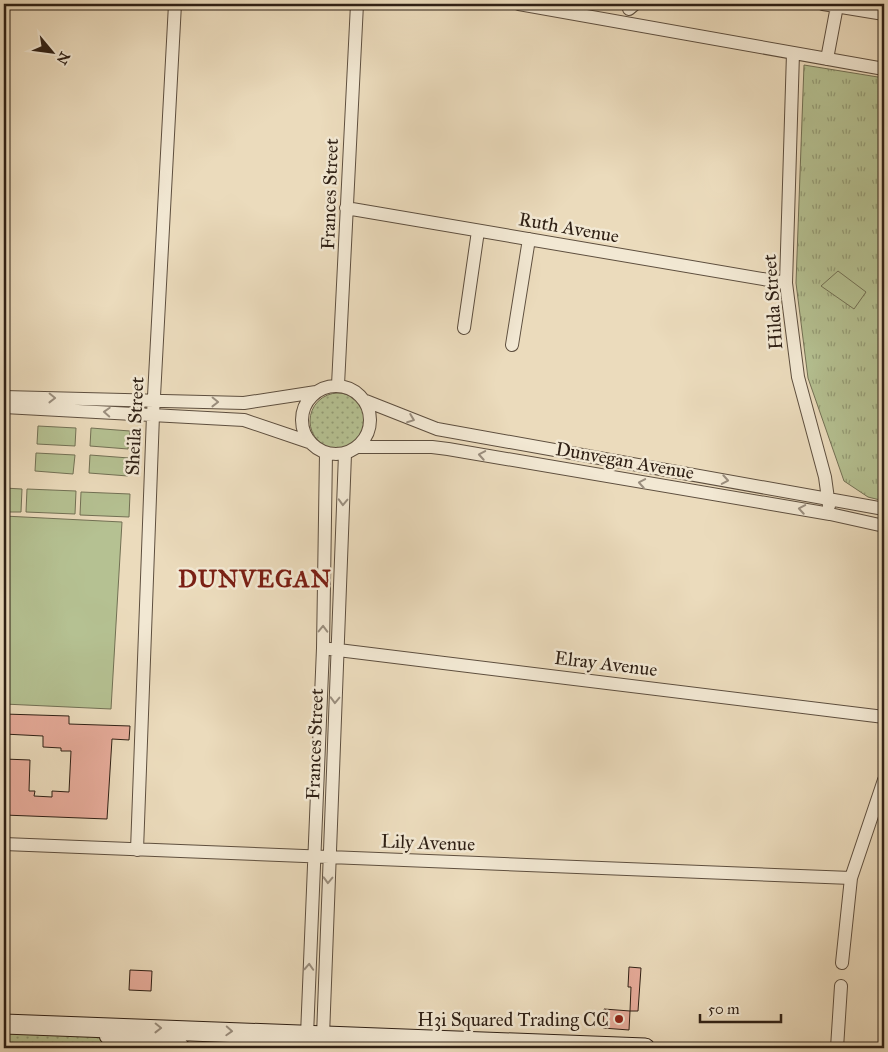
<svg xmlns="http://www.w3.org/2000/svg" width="888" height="1052" font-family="'IM FELL Great Primer',serif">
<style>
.grass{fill:url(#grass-dots);stroke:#727054}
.park{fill:url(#park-tufts);stroke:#727054}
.pitch{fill:#b5c192;stroke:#727054}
.building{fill:#e7ac9b;stroke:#2f2015}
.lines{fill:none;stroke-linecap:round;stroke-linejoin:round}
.minor-casing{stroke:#5e4f3f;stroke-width:14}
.secondary-casing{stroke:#2f2015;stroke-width:21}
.minor{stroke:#f2e8d3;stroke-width:12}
.secondary{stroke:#f2e8d3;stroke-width:19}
.oneway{stroke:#9a8e7e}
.poi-dot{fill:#8f2418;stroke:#f2e8d3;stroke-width:2}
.labels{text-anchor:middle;stroke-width:5;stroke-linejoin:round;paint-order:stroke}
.street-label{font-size:19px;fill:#2f2015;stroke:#f2e8d3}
.poi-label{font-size:19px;fill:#2f2015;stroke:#f2e8d3;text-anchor:end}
.district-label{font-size:24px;font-weight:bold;letter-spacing:1px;fill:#7a1f14;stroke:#f2e8d3}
</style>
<defs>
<pattern id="grass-dots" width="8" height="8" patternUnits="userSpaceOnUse" patternTransform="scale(1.25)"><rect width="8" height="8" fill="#b5c192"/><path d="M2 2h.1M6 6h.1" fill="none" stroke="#949c76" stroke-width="1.8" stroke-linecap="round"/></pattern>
<pattern id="park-tufts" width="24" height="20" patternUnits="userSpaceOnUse" patternTransform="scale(1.25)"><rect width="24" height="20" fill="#b5c192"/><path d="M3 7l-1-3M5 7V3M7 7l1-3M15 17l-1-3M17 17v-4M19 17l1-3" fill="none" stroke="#949c76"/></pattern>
</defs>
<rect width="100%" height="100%" fill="#ebdbbc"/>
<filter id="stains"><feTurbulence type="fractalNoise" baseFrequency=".004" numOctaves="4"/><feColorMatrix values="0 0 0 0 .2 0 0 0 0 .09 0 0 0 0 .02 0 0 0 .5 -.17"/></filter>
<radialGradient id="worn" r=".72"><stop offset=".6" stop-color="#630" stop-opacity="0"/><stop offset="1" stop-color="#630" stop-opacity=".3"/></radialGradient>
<path class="grass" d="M310 421a28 28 0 1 1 56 0a28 28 0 1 1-56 0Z
M6,1032L82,1034L146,1048H8Z"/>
<path class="park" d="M804,65L884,78V501L868,497L844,481L808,378L796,283Z"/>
<path class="pitch" d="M838,271L866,292L854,309L821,286Z
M38,426L76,428L75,446L37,444Z
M91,428L130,431L128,449L90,446Z
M36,453L75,455L73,474L35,471Z
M90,455L129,458L128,476L89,473Z
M4,488L22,489L21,512H4Z
M27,489L76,491L75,514L26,512Z
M81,492L130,494L129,517L80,515Z
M4,516L122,522L111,709L4,704Z"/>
<path class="building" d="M4,714L69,716V724L130,726L129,740L112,739L107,819L4,815V759L30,760L29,791H35L34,796L52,797V791L69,792L71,751H61V748L43,747V736L4,734Z
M629,967L641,968L638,1011H630L631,987H628Z
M130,970L152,971L151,991L129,990Z
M604,1009L630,1011L629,1030L603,1028Z"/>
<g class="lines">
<g class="minor-casing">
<path id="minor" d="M519,4L884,69
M823,4L884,14
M629,9L635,4
M793,53L786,283L798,377L825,477L829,506
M827,59L837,6
M346,208L786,283
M464,328L478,231
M512,345L529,239
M338,385L357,4
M302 420a34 34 0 1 1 68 0a34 34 0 1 1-68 0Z
M4,397L244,403L316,392
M366,401L437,429L884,509
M4,407L244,420L309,442
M358,447H432L448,449L830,514L884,526
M330,649L884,717
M4,844L851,878
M137,850L153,415L175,4
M842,963L851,878L884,780
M307,1035L323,648L326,453
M323,1036L345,454
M837,1048L841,986"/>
</g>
<g class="secondary-casing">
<path id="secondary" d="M4,1024L645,1048
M109,1035L149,1045L180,1048"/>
</g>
<use href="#minor" class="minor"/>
<use href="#secondary" class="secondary"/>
</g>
<defs><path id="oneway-chevron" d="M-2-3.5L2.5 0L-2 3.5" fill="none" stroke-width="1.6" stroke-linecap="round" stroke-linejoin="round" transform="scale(1.25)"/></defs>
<g class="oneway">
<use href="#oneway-chevron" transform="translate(52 398) rotate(1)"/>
<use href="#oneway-chevron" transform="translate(215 402) rotate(1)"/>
<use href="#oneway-chevron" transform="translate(107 412) rotate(-177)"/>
<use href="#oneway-chevron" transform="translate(411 419) rotate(21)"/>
<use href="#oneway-chevron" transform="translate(482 455) rotate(-170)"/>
<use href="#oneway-chevron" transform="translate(725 480) rotate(10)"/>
<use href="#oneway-chevron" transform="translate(642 483) rotate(-170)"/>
<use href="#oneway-chevron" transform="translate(343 502) rotate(92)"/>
<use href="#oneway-chevron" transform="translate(802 509) rotate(-170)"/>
<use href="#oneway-chevron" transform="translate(323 629) rotate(-89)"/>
<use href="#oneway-chevron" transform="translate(335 700) rotate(92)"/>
<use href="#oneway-chevron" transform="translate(328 880) rotate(92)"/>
<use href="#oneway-chevron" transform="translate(309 967) rotate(-87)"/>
<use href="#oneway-chevron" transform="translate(158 1028) rotate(1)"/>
<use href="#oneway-chevron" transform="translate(229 1031) rotate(3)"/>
</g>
<circle class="poi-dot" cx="619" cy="1019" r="5"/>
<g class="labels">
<g class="street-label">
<text transform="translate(329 194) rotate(-88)" y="7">Frances Street</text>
<text transform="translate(569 227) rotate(10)" y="7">Ruth Avenue</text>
<text transform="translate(772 302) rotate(-94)" y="7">Hilda Street</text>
<text transform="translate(134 426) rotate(-87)" y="7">Sheila Street</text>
<text transform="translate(625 460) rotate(10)" y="7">Dunvegan Avenue</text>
<text transform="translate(606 663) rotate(7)" y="7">Elray Avenue</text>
<text transform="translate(314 744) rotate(-88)" y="7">Frances Street</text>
<text transform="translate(428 842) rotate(2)" y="7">Lily Avenue</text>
</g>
<g class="poi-label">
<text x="609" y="1026">H3i Squared Trading CC</text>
</g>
<g class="district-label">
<text x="255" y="587">DUNVEGAN</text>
</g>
</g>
<rect width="888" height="1052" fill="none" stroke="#ebdbbc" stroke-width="20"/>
<rect x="5" y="5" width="878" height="1042" fill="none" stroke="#2f2015" stroke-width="2.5"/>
<rect x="10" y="10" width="868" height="1032" fill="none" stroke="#2f2015"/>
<g transform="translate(52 52) rotate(119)" stroke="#f2e8d3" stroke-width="4" paint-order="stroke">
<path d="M0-4L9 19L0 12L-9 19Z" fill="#2f2015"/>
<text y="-8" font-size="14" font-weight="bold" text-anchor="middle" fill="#2f2015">N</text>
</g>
<path d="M700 1014v8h81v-8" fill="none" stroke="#2f2015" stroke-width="2.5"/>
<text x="708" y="1014" font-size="15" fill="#2f2015" stroke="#f2e8d3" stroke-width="4" paint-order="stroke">50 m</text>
<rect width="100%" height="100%" filter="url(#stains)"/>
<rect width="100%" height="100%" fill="url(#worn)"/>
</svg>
